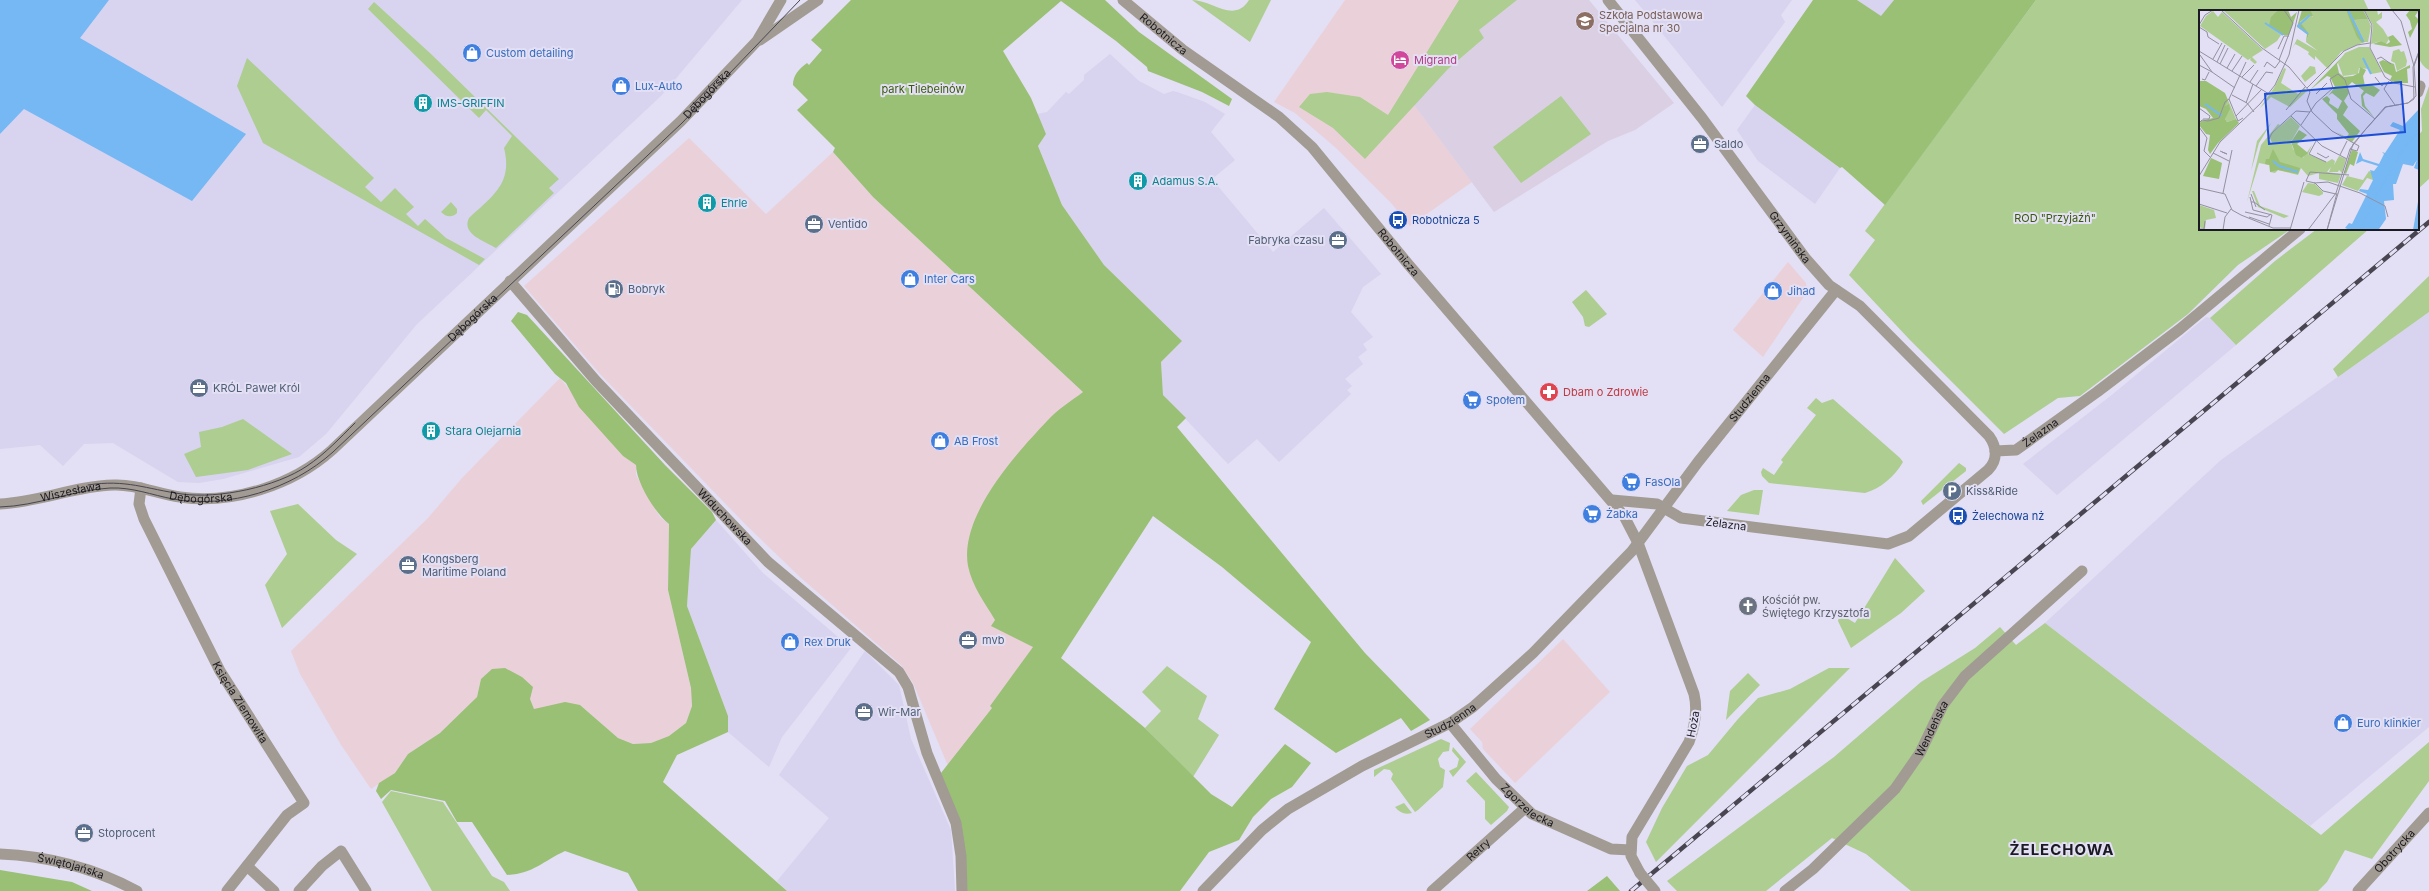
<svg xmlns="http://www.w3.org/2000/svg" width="2429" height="891" font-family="Inter,sans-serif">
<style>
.commercial{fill:#ead1d9}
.built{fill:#d8d3ef}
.education{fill:#dacfe3}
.green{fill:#adcd91}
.forest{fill:#99c075}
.water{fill:#75b8f3}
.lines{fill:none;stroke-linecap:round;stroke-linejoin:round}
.minor{stroke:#a19b93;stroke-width:11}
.tertiary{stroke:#a19b93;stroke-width:11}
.tram{stroke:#494651;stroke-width:1}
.rail-casing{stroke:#494651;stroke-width:4.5}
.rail{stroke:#e3dff4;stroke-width:3;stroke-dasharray:9;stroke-linecap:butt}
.tertiary-bridge{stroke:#a19b93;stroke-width:11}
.labels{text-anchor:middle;stroke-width:4;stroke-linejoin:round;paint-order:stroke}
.education-label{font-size:11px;fill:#785e54;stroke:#e3dff4;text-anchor:start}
.street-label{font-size:11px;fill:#1b1921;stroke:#e3dff4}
.shop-label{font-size:11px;fill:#366cbe;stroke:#e3dff4;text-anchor:start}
.hotel-label{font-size:11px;fill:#b23c85;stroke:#e3dff4;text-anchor:start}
.park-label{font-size:11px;fill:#385a08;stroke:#e3dff4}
.culture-label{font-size:11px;fill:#0d838f;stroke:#e3dff4;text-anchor:start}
.service-label{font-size:11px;fill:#4e5e75;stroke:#e3dff4;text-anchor:start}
.transit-label{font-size:11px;fill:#164399;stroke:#e3dff4;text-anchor:start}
.health-label{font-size:11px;fill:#be3a42;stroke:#e3dff4;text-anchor:start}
.worship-label{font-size:11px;fill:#5b616d;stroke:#e3dff4;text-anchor:start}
.district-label{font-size:15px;font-weight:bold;letter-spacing:1px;fill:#1b1921;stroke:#e3dff4}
.inset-river{fill:none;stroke:#75b8f3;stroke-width:2}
.inset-road{fill:none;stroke:#9390a0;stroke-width:1}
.view{fill:#1d4ed8;fill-opacity:0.15;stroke:#1d4ed8;stroke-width:2}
.inset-edge{fill:none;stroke:#1b1921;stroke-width:2}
</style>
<rect width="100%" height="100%" fill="#e3dff4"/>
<path class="commercial" d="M1345,0H1517L1479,30L1484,38L1448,69L1414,105L1472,182L1410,226L1391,203L1336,148L1295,113L1274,102Z
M689,138L766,214L833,152L873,197L1083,392L1048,420L972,527L968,565L974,584L995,620L992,626L1034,646L990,706L992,708L948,766L913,683L901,665L800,577L746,525L599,373L524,286Z
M1788,262L1806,283L1807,292L1763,357L1733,330Z
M560,378L623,456L636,465V475L660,517L669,524L668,590L691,688L692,706L686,723L669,736L651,743L633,744L618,738L580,705L544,707L534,710L530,699L481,679L477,697L465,709L440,733L408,754L395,773L371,789L341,745L300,674L291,651L428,518L462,478Z
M1563,639L1610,692L1515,783L1483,749L1482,742L1470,729Z"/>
<path class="built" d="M109,0H742L662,95L417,324L326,434L299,457L223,479L199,483L178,482L113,443L84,444L63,466L40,445L0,449V134L24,109Z
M1635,0H1792L1781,15L1785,22L1722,107Z
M1857,0H1894L1881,17Z
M1110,54L1139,81L1164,94L1173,91L1177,92L1205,102L1225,114L1211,132L1235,160L1212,179L1273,252L1324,208L1381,274L1363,287L1351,312L1373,337L1363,344L1367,350L1358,357L1363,364L1345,379L1352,386L1347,390L1351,394L1279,462L1257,439L1228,464L1163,395L1161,362L1182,341L1104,265L1062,205L1038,146L1046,134L1037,114L1047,112L1066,92L1069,94L1084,80V75Z
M1755,105L1840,168L1815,204L1758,161L1737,130Z
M2429,312V727L2310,826L2045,623L2221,460Z
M2206,317L2210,318L2236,345L2057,495L2023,464L2113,394Z
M716,520L763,573L851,648L782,737L769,767L728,732V716L687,606L691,549Z
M865,651L899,685L911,739L951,830L955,891H787L777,881L829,818L779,775Z"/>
<path class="education" d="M1517,0H1589L1674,103L1635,130L1608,141L1494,212L1414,105L1448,69L1484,38L1478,30Z"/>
<path class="green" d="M1192,0C1212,0 1234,24 1249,0H1271L1250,42Z
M1459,0H1517L1479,30L1484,38L1448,69L1365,159L1333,128L1299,107L1310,94L1327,92L1360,97L1388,115Z
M2036,0H2364L2369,11H2200V229H2291L2238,265L2188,314L2080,396L2058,398L2004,434L1910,340L1849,275L1875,240L1865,231Z
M2386,0H2429V70C2411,62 2418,27 2418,11H2392Z
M374,2L431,54L559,179L549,188L554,193L496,248C485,241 461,234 469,218C493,196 513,183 504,148L512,136L486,110L479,118L368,9Z
M247,58L374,178L365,187L381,202L395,188L414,207L406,214L418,226L425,219L446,238L485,259L479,265L263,143L237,86Z
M2429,86V179L2418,189V136L2422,131L2421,109Z
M1561,96L1591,134L1521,183L1493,147Z
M451,202L457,209V213C452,218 446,217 441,212Z
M2317,229H2369L2236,345L2210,318L2275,261Z
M2429,276V312L2338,377L2333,369Z
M1586,290L1607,314L1589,327L1585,326L1583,317L1572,302Z
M1816,398L1822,403L1833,399L1900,458L1903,462C1895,476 1880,489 1865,493L1769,483L1762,476L1761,472L1763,468L1774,475L1783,462L1781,460L1816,415L1807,408Z
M243,419L292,454L248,470L196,477L184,454L201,447L199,432L222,427Z
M1959,463L1966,468V471L1923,505L1921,501Z
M1754,490H1763L1759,515L1727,511L1741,495Z
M298,504L336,540L357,554L282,628L265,585L287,554L270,511Z
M1895,558L1925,591L1901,613L1851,648L1838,621L1840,614L1855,623Z
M2045,623L2321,835L2429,742V781L2372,859L2345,850L2327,882L2318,891H1911L1866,854L1832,838L1766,891H1677L1667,881L1834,757L1921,682L1975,648L2000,627L2016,645Z
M1167,666L1207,696L1198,719L1219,735L1193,777L1145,728L1161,711L1142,692Z
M1829,668H1850L1656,862L1646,842L1662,808L1687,766L1708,755L1738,719L1758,698L1790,689Z
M1748,673L1760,685L1726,720L1730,691Z
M1441,739L1450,743L1449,751L1443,752L1438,759L1440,767L1445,770L1443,787L1418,810L1415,812L1391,779L1393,774L1390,770L1384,769L1374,777V770Z
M1453,747L1466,762L1453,777L1449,771L1457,767L1459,759L1452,751Z
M1476,772L1509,807L1507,811L1491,825L1485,819V801L1466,781Z
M391,791L443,802L492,876L504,882L510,891H432L382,802Z
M1404,803L1412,813C1405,815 1400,813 1395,807Z"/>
<path class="forest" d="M851,0H1105L1139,32L1232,99L1229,106L1202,92L1148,71L1147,67L1116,41L1061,1L1003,51L1031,98L1046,134L1038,146L1062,205L1104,265L1182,341L1161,362L1163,395L1186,418L1177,427L1365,653L1430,720L1411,731L1401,718L1336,753L1274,709L1311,642L1222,567L1153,516L1061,658L1145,728L1211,794L1232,807L1285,744L1311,763L1292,787L1271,799L1253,817L1239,840L1209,852L1180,891H967L941,773L992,708L990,706L1033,647L991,626L995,620C985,603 972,586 968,566C959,516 1016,454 1047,421C1057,410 1071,401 1083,392L873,197L833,152L835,148L797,110L808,100L793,85C793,75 799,69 807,63L809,65L822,50L811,40Z
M1813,0H1857L1881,16L1894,0H2036L1885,205L1842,167L1840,168L1755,105L1746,96Z
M518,312L527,315L665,465L712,512L716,520L691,549L687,606L728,716V732L677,755L663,782L787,891H638L628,873L565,851C543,861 533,874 507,875L472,822H457L445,801L391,790L381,799L376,791L379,783L395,773L408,754L440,733L477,697L481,679L492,669L505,668L522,677L533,687L530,699L534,709L565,702L580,705L618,738L633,744L651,743L669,736L686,723L692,706L691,688L668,590L669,524C655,513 636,482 636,465L623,456L579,407L566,383L555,374L511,321Z
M0,870L72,882L92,891H0Z
M1607,876L1620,891H1587Z"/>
<path class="water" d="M0,0H109L80,38L246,134L192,201L24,109L0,134Z"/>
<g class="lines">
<g class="minor">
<path id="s1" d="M1608,0L1702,118L1806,259L1829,285L1860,306L1989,436C1997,447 1998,460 1988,470L1909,536L1888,544L1681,518L1657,504L1612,500"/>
<path d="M2418,92L2420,86"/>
<path id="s2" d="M510,281L596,381L768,562L899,672L908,687L927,753L956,823L961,856L962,891"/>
<path id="s3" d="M1995,451L2016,450L2097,392L2180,329L2300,229"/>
<path id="s4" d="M141,488L139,504L144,519L220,671L304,803L287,815L227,891"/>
<path id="s5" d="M1450,723L1496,779L1532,814L1611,849L1631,850"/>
<path id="s6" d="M0,854C49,856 94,868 137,891"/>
<path d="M247,866L274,891"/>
<path d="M299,891L322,866L341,851L366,891"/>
<path id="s7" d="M1203,891L1262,830L1288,809L1362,766L1450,723L1473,707L1533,653L1632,551L1698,462L1836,290"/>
<path id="s8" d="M1432,891L1525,808"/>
<path id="s9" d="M1785,891L1813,869L1895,789L1920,753L1943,705L1965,676L2082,571"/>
</g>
<g class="tertiary">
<path id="s10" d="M1123,0L1183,50L1279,117L1312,147L1408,264L1624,516L1638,543L1694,694C1698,711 1695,726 1689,742L1632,837L1631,856L1640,873"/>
<path d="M760,40L818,0"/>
<path id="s11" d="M0,504C39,502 75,486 114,485C136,484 158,494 180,497C232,505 293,485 332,450L681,121L757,41L781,0"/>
<path id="s12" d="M2358,891L2429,813"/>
</g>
<path class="tram" d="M690,107L722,74
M88,485C126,479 146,489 182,494C219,499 276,487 307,466C325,454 340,438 355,423
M0,507C37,506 73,490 110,488C132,487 152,495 173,499C229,509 292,489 333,452L682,123L800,0"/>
<g class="rail-casing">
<path id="rail" d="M1631,891L2429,222"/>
</g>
<use href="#rail" class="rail"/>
<path class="tertiary-bridge" d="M1640,873L1655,891"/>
</g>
<defs>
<g id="school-disc" transform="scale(1)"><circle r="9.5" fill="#8d6e63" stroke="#e3dff4"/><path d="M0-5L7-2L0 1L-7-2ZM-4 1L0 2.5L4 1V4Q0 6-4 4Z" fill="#fff"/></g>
<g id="shop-disc" transform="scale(1)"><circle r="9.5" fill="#3f7fe0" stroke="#e3dff4"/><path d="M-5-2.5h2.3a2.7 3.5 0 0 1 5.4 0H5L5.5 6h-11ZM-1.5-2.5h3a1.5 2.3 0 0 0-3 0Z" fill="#fff"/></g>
<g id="hotel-disc" transform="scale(1)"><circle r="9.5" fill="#d1479c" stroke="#e3dff4"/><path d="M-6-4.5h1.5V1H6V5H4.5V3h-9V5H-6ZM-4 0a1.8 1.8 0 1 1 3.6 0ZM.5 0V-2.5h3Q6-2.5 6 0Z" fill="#fff"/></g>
<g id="building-disc" transform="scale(1)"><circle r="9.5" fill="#0f9aa8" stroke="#e3dff4"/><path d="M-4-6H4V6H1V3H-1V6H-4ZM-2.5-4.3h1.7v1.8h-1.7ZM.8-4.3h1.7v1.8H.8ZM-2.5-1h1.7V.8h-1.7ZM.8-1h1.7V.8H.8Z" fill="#fff"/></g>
<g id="office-disc" transform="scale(1)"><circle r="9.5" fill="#5c6f8a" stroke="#e3dff4"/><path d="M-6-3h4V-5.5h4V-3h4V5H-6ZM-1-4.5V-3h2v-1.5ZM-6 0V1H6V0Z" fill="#fff"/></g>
<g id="bus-disc" transform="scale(1)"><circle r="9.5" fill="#1a4fb4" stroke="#e3dff4"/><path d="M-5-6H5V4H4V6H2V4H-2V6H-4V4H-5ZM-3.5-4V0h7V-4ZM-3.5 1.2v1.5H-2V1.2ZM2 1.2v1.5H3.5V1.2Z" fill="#fff"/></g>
<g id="fuel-disc" transform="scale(1)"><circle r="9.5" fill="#5c6f8a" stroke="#e3dff4"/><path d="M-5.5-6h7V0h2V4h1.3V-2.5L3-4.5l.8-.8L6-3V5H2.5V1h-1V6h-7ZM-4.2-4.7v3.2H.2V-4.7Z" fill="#fff"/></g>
<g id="pharmacy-disc" transform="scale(1)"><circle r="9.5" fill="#e0444e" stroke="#e3dff4"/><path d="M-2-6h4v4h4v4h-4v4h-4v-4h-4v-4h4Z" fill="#fff"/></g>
<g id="supermarket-disc" transform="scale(1)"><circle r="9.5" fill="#3f7fe0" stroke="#e3dff4"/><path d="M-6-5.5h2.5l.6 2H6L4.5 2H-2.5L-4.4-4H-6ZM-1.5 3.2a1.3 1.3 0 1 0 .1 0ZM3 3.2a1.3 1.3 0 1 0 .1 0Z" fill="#fff"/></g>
<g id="parking-disc" transform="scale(1)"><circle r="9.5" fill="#5c6f8a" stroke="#e3dff4"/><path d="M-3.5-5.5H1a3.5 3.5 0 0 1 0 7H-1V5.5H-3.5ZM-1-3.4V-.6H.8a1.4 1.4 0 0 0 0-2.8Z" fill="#fff"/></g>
<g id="church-disc" transform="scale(1)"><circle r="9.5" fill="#6b7280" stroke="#e3dff4"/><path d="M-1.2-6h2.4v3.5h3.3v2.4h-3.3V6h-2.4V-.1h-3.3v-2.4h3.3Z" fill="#fff"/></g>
</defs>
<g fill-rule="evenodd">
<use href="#school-disc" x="1585" y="21"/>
<use href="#shop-disc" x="472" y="53"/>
<use href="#hotel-disc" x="1400" y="60"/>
<use href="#shop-disc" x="621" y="86"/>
<use href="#building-disc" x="423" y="103"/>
<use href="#office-disc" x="1700" y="144"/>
<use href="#building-disc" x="1138" y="181"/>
<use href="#building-disc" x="707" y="203"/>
<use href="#bus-disc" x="1398" y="220"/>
<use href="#office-disc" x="814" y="224"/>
<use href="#office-disc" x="1338" y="240"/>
<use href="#shop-disc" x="910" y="279"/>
<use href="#fuel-disc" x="614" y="289"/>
<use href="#shop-disc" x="1773" y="291"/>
<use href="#office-disc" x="199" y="388"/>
<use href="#pharmacy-disc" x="1549" y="392"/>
<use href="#supermarket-disc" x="1472" y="400"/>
<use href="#building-disc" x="431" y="431"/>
<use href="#shop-disc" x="940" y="441"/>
<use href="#supermarket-disc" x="1631" y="482"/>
<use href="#parking-disc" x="1952" y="491"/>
<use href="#supermarket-disc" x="1592" y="514"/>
<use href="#bus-disc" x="1958" y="516"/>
<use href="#office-disc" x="408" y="565"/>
<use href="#church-disc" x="1748" y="606"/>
<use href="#office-disc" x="968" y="640"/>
<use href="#shop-disc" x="790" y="642"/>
<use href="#office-disc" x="864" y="712"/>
<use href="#shop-disc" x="2343" y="723"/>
<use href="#office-disc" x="84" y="833"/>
</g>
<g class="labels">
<g class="education-label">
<text x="1599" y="19">Szkoła Podstawowa<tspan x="1599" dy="13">Specjalna nr 30</tspan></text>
</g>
<g class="street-label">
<text dy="4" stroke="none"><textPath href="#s10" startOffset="53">Robotnicza</textPath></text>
<text dy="4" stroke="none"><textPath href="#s11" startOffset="864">Dębogórska</textPath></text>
<text dy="4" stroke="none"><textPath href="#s1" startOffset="299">Grzymińska</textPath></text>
<text dy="4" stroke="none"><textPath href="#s10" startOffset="376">Robotnicza</textPath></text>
<text dy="4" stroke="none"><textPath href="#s11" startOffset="540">Dębogórska</textPath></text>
<text dy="4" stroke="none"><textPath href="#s7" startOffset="746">Studzienna</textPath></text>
<text dy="4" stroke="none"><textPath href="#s3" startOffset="51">Żelazna</textPath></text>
<text dy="4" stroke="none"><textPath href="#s11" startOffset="72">Wiszesława</textPath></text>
<text dy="4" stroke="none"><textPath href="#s11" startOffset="204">Dębogórska</textPath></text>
<text dy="4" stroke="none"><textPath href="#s2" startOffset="319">Widuchowska</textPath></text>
<text transform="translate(1726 524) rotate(7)" y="4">Żelazna</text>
<text dy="4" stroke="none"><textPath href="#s4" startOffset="239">Księcia Ziemowita</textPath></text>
<text dy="4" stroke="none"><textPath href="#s7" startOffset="303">Studzienna</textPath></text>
<text transform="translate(1693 724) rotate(-79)" y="4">Hoża</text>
<text dy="4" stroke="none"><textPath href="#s9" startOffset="221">Wendeńska</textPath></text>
<text dy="4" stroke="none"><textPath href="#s5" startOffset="114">Zgorzelecka</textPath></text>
<text dy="4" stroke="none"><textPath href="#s8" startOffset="62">Retry</textPath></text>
<text dy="4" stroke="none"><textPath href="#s12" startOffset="54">Obotrycka</textPath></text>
<text dy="4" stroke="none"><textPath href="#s6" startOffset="72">Świętojańska</textPath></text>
</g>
<g class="shop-label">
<text x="486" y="57">Custom detailing</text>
<text x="635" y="90">Lux-Auto</text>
<text x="924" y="283">Inter Cars</text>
<text x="1787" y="295">Jihad</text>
<text x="1486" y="404">Społem</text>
<text x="954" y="445">AB Frost</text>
<text x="1645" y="486">FasOla</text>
<text x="1606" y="518">Żabka</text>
<text x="804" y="646">Rex Druk</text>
<text x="2357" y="727">Euro klinkier</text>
</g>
<g class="hotel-label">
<text x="1414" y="64">Migrand</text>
</g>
<g class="park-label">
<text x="923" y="93">park Tilebeinów</text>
<text x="2055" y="222">ROD "Przyjaźń"</text>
</g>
<g class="culture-label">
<text x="437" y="107">IMS-GRIFFIN</text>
<text x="1152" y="185">Adamus S.A.</text>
<text x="721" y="207">Ehrle</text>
<text x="445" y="435">Stara Olejarnia</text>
</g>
<g class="service-label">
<text x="1714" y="148">Saldo</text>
<text x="828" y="228">Ventido</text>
<text x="1324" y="244" text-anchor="end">Fabryka czasu</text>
<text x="628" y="293">Bobryk</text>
<text x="213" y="392">KRÓL Paweł Król</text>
<text x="1966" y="495">Kiss&amp;Ride</text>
<text x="422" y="563">Kongsberg<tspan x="422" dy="13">Maritime Poland</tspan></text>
<text x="982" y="644">mvb</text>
<text x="878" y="716">Wir-Mar</text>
<text x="98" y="837">Stoprocent</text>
</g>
<g class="transit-label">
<text x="1412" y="224">Robotnicza 5</text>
<text x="1972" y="520">Żelechowa nż</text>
</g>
<g class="health-label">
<text x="1563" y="396">Dbam o Zdrowie</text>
</g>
<g class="worship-label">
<text x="1762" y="604">Kościół pw.<tspan x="1762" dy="13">Świętego Krzysztofa</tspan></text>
</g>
<g class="district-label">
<text x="2062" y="855">ŻELECHOWA</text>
</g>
</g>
<g transform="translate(2199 10)">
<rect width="220" height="220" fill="#e3dff4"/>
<path d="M24,0H76L78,1L72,12L74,19L82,25L78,31L66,39ZM112,0H147L163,33L142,42L129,59L116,46V50L109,44L110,42L100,36L96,34L93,39L98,29L119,41L107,32L110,24L100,14L110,3L114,7ZM165,0H178L179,5L183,2V8L177,12L166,1L184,19L190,29L187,34L182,31L172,34L174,15ZM14,1L19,7L23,2L64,40L53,47L58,52L56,54L51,50L52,48L49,50L1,16L7,6ZM169,9L172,16L169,32H166L155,10ZM160,37H170L183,62L172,64L170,59L160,58L159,64L144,66L139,53L146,43ZM200,39L202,42L205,41L208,51L207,56L198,61L196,53L192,51L194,41ZM111,56L116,57L117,63L106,72L102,66ZM85,58L87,59L82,73L99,84L105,78L108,81L91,97L72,87L61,98L75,78ZM29,90L37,109L28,112L26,109L29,95L26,96V92ZM92,107L101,116L92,132L94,139L104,148L113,135L109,144L128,152L133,149L136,151L135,155L140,146L147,149L143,163L140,160L139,162H130L132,157L128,162L142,164L139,173L120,169V163L109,166L102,158L99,165L79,160L76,163L71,162L70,155L60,153L48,192L62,135L79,114L81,115L73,123L70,130L74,135L71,128L72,124ZM73,112L60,133L52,161L58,131ZM170,161L174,163V170L168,168L159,181L143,175L148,166L164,170ZM109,173L116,174L124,182V184L120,186L103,182ZM53,181H55L61,196L90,206L85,208L59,197ZM0,195L15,200L17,208L7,210L6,219L0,217Z" fill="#adcd91"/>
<path d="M76,0H89L92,7L98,2L90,25H84L70,16L72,7L78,1ZM103,0H112L114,6H108L101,12L110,24L107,32L108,24L98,17ZM147,0H164L169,9L155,10L166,32L163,33L158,27ZM211,0H220L216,6L220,10L211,28L209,22L213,19L211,11L207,5ZM194,25L203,35L191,37L174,34L182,31L188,34L191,32L189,27ZM145,45L138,54L140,63L145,67L154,66L160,63L161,57L167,60L164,66L166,76L173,75L181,80L175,87L167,83L164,86L166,96L175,107L163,96L162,85L165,81L153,72L148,77L150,83L145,91L149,97L144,105L161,121L153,132L137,122L147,127L150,124L138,109V104L123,89L128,86L131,89L130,93L139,99L143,91L133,83L129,86L136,77L131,67L128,66L111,80ZM184,50L195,54L197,62L211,55V58L208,59L209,73H198L191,70L193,66L185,62L180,52ZM0,71H7L26,83L29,90L26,96L30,94L31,99L26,109L28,112L37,109L40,113L19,133L11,144L9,140L11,125L7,124L0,115L2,111L14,108L7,99L0,96ZM100,120L108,125L98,134L109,143L103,148L97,145L92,132ZM74,139L81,152L101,158L99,164L79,160L71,162V155L66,154L67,149H70ZM153,140L159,142L155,156L151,154L147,164L145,163ZM12,148L23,153L20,169L4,166Z" fill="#99c075"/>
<path d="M220,99V160L215,158L218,150L214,156L204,154L197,174H194L195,190L185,191L187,209L180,219L151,220L146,218L150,213L153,214L168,184L160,181L161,179L169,180L174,170L171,160L175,161L179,156L163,151L157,154L161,142L164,149L180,154L185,144L183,142L186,143L201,120L191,116L194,112L204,116ZM220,186V220H214Z" fill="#75b8f3"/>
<path class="inset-river" d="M149,0L164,31M66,13L84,25M109,24L99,16L111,5M164,48L172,64M6,94L23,106M74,151L80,156L99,162M176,188L205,137L220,120M162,220L174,191"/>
<path class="inset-road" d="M22,0L63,38L90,57L111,82M165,0L173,15L171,38L186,67L195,73L216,77M0,15L6,5L14,0M0,17L8,22L9,27L20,34M79,39L85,26H90M0,41L70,84M14,49L23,33M178,49L182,47L192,54M80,50L94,13L85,0M18,52L26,35M21,54L29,38M0,55L13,62L1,45M215,56L220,42M65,57L68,52L76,58L81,51M28,58L36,44M33,61L43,46M13,62L36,78M43,67L55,55M176,67L183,76L185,73L188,75M3,69L6,70L10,62M190,71L185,79L196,95M51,72L59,60M57,76L67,62L74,63M108,78L145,41L158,35L171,33M111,82L108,91L113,102L133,121L160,136L158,141L151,139M117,84L128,73M33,85L48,93L55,102M47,93L54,74M0,98L11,106L10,109H4M87,100L106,77M37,106L63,79M92,106L123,136L148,149M44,108L39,111L30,89L47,52M0,113L3,110L9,111L20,108L26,92L30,89M102,115L117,93L134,78L131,69L139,64L146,70L152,89L176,109M0,117L8,128L5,141L11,147M70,129L73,123L97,101L111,102M117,131L110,144L127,152M21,141L28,144L23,142M14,143L30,151M118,143L127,148L130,146M141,145L148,131M0,166L21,132L61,94L76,75L90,45L100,0M107,171L111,162L150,165M107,171L116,173L124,181L137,184M115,173L129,172L161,183L186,196L189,207M0,178L26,184L33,200L42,205L74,218H92M24,183L33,140M52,184L57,197M51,187L54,200L73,205L70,216M52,192H55L66,200M0,194L28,203M46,202L68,207L72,204M50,207L70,214M0,219H5L6,211M24,220L26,207L32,199M91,220L105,172M109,220L137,183L151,139L166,120L187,97L209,93L215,89L214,57L220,41M128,220L154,134L186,97L209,93L217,86L215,56L202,11L193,0M128,220L138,183"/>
<path class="view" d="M202,72L206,122L70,134L66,84Z"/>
<rect width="220" height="220" class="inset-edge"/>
</g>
</svg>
